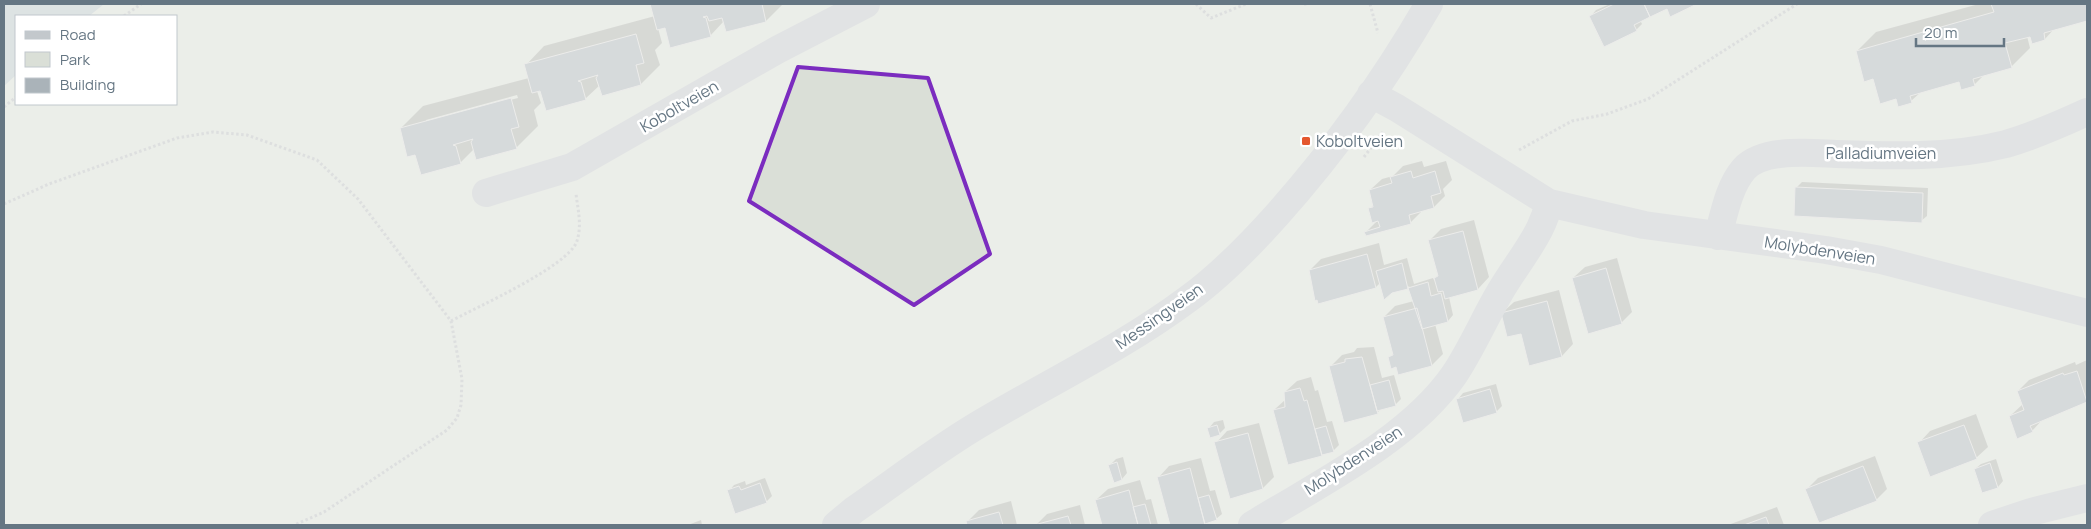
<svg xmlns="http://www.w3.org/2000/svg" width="2091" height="529" font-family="Manrope,sans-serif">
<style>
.green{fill:#dadfd7;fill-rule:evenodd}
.water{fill:#bbc7cb}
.shadow{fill:#0003;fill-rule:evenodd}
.building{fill:#aab3b9;stroke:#dcdcda}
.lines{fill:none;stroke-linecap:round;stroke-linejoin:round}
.path{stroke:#bbbfc2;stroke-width:3;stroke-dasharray:2.5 2.5;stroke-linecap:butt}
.minor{stroke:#c3c8cc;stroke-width:28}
.marked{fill:none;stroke:#7b2cbf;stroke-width:4;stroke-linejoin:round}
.poi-dot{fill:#e4572e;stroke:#fff;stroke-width:2}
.labels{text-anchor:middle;stroke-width:5;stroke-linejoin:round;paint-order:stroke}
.street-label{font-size:16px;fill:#657683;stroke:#fff}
.poi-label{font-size:16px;fill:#657683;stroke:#fff;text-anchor:start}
</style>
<rect width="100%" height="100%" fill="#fafaf8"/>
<path class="green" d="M4,4H2087V525H4ZM16,16H176V104H16Z"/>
<path class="water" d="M4,4H104L89,16H16V75L4,86Z"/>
<path class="shadow" d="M652,4H783L766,21L727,31L724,21L710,36L666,26L658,28L662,43L655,50L660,65L641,84L600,85L585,99L537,91L541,103L534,110L538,126L516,148L474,149L460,163L416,153L401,128L423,106L529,78L526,65L544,46L655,16ZM517,95L518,98L426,122V120Z
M1610,4H1694L1671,15L1667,8L1640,20L1642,24L1636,30L1591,16L1596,10Z
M1979,4H2087V20L2054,29L2045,39L2027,36L2030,48L2011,67L1985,74L1974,85L1960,80L1922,91L1911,101L1897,98L1874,78L1857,51L1876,32Z
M1422,161L1424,167L1446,161L1452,180L1443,189L1445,196L1434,207L1422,211L1410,223L1366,232L1378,220L1370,209L1374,204L1370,190L1382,179L1393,176L1403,166Z
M1802,182L1928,188L1927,216L1921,221L1796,188Z
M1474,220L1489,277L1478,289L1449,297L1453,315L1448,321L1435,324L1443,354L1432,365L1397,366L1390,357L1394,353L1384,317L1395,306L1414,301L1409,286L1407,288L1381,282L1376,287L1310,270L1321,259L1379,243L1384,265L1407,258L1414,284L1433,278L1434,280L1439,274L1430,240L1441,229Z
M1617,258L1632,312L1621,323L1573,278L1585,267Z
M1559,290L1573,344L1562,356L1521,332L1502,313L1514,302Z
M1374,347L1382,378L1394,375L1401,399L1395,405L1381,409L1377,413L1330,367L1342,355L1354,352L1357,348Z
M2087,360V400L2043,419L2032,431L2010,416L2023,404L2018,391L2029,380L2075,362L2076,365Z
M1311,377L1315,391L1318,390L1327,422L1332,421L1339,445L1333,451L1321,455L1274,410L1286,399L1285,392L1297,381Z
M1496,384L1502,406L1496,412L1458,399L1463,393Z
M1976,414L1988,447L1976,458L1919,443L1930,431Z
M1223,420L1225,428L1219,434L1209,428L1214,422Z
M1259,423L1274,477L1263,488L1216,443L1227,431Z
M1875,456L1887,489L1876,500L1807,489L1818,478Z
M1123,457L1127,473L1122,479L1110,465L1116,459Z
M1201,458L1210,491L1215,490L1222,514L1216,519L1198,525H1171L1158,478L1169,466Z
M1996,459L2003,481L1998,487L1982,492L1975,469L1981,464Z
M765,478L772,496L766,502L729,491L734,485L745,481L746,485Z
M1140,480L1146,500L1151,499L1158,525H1103L1096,500L1108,489Z
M1011,501L1017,525H968L967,522L979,510Z
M1080,505L1085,525H1036L1047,514Z
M1777,507L1784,525H1728Z
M701,520L702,525H688Z"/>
<path class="building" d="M650,4H762L766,22L726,32L722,18L709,21L707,16L703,17L706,18L711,37L670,48L665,28L657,30Z
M1614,4H1644L1650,17L1634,25L1637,31L1604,47L1589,16Z
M1644,4H1697L1670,17L1667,9L1650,17Z
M1991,4H2087V21L2044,33L2045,40L2032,44L2030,37L2005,43L2012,68L1973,79L1975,86L1961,90L1959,82L1910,96L1912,103L1898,107L1896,99L1880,104L1873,79L1864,82L1856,51L1994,12Z
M636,34L644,63L636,65L641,85L602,96L596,78L598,75L578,81L581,82L586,100L546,111L540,91L532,93L524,64Z
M511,98L519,127L511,129L517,149L476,160L471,142L473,139L453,145L456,146L461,164L421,175L415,155L407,157L400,128Z
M1411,171L1413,178L1435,171L1441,193L1431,196L1434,208L1409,215L1411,224L1366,236L1364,232L1380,227L1378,221L1372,223L1368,208L1373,207L1369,190L1392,183L1390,177Z
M1795,187L1923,193L1922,223L1794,216Z
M1463,231L1478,290L1445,299L1443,291L1438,292L1434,278L1438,276L1428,240Z
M1367,254L1376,288L1318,304L1317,300L1315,301L1309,270Z
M1402,263L1408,289L1392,293L1384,300L1376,271Z
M1606,268L1622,324L1588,334L1572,278Z
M1428,282L1431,296L1441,293L1448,322L1422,329L1408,288Z
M1547,301L1562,357L1529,366L1521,334L1507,337L1501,313Z
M1417,308L1432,366L1398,375L1396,367L1391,369L1388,357L1393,355L1383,317Z
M1362,357L1378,414L1344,423L1329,366L1345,362V359Z
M2077,371L2087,402L2030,426L2033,432L2017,439L2009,416L2024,410L2017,391L2063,373L2064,375Z
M1389,380L1396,406L1377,411L1370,385Z
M1300,388L1304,401L1307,400L1322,456L1288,465L1273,410L1285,407L1284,392Z
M1490,389L1497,413L1463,423L1456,399Z
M1217,425L1220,435L1210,438L1207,428Z
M1964,425L1977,459L1930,477L1917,442Z
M1326,426L1334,452L1322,455L1315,429Z
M1248,433L1263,489L1230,499L1214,442Z
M1117,462L1122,480L1114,483L1108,465Z
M1990,463L1998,488L1982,493L1974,469Z
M1863,466L1877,501L1819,523L1805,489Z
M1190,468L1205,525H1170L1157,477Z
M760,483L767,503L735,514L727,490L739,486L741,490Z
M1129,490L1138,525H1102L1095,500Z
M1209,495L1217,520L1205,524L1198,498Z
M1145,504L1151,525H1138L1133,507Z
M999,512L1003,525H967L966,521Z
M1068,516L1071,525H1034Z
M1766,517L1769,525H1744Z"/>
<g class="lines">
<path class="path" d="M1196,4L1211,18L1246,4
M1304,4H1307
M1370,4L1378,33
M124,16L141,4
M4,107L16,97
M1519,150L1572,121L1607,114L1648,99L1797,4
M1364,157L1383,132
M4,204L49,184L177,138L213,132L247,135L317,160L358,199L451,321L462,379L461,405L457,418L447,430L324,512L294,525
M451,321C477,307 569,266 577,241C582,225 578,210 576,194"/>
<path class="minor" d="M486,193L572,167L777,50L866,4
M1549,203L1644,225L1826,250L1881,260L2087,313
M1718,236C1724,214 1729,186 1744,169C1763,148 1810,153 1836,154C1892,156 1950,158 2006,144C2034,136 2061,124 2087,112
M836,525L854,510C893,483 932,453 973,428C1044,385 1121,349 1188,299C1220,276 1249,246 1276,216C1334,151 1385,80 1429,4
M1252,525C1318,484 1409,440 1454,375C1472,348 1484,319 1500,292C1512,271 1530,249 1540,228C1544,220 1547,211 1549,203L1397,108L1371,94
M1992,525L2031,512L2087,498"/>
</g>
<path d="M0 0H2091V529H0ZM798,67L928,78L990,254L914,305L749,201Z" fill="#fafaf8" fill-opacity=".55" fill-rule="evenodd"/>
<path class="marked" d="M798,67L928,78L990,254L914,305L749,201Z"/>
<rect class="poi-dot" x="1301" y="136" width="10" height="10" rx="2.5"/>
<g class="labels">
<g class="street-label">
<text transform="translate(679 106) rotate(-30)" y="6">Koboltveien</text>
<text x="1881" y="159">Palladiumveien</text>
<text transform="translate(1820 250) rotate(9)" y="6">Molybdenveien</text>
<text transform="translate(1159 316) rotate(-35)" y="6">Messingveien</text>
<text transform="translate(1353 460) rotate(-33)" y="6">Molybdenveien</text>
</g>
<g class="poi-label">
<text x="1316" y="147">Koboltveien</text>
</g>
</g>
<rect width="2091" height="529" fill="none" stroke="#657683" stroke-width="10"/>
<rect x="15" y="15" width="162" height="90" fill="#ffffff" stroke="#c1c8cd"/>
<rect x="25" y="31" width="25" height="8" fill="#c3c8cc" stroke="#c1c8cd"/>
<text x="60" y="40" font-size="15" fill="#657683">Road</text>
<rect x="25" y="52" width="25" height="15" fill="#dadfd7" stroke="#c1c8cd"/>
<text x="60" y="65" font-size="15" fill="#657683">Park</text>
<rect x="25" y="78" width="25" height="15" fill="#aab3b9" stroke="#c1c8cd"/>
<text x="60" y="90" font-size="15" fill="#657683">Building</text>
<path d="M1916 38v8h88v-8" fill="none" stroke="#657683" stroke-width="2.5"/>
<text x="1924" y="38" font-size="15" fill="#657683" stroke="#ffffff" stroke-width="4" paint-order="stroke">20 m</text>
</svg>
